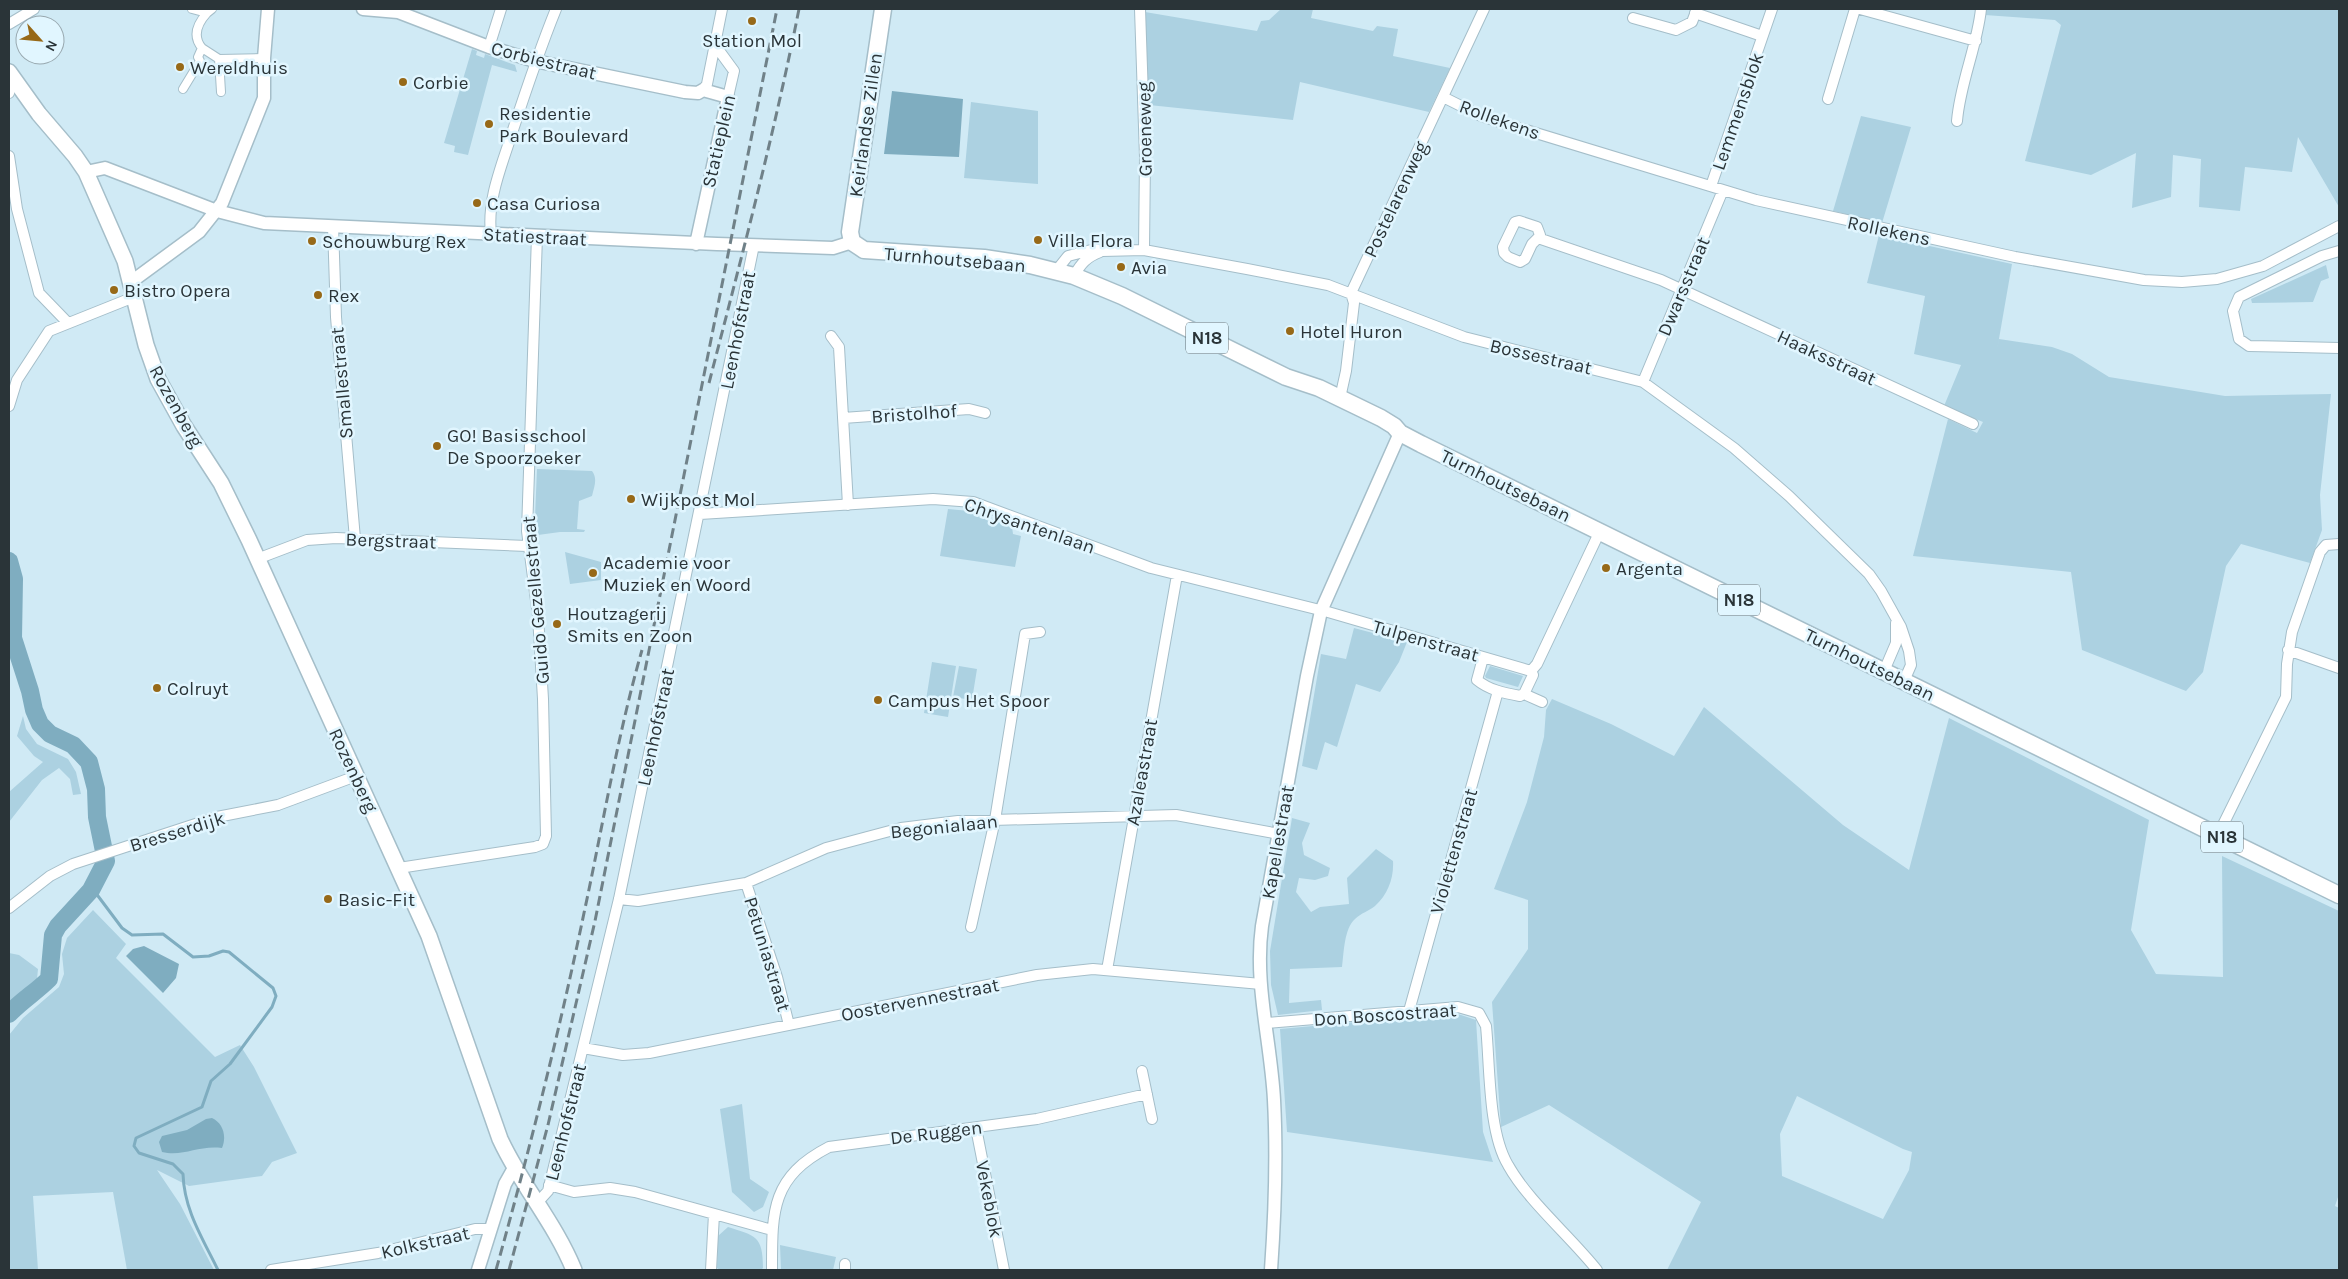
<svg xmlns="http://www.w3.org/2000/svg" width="2348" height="1279" font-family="Karla,sans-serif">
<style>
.green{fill:#acd1e1;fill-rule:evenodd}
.water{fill:#7fadc0}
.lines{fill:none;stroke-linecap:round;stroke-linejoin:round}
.stream{stroke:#7fadc0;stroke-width:3}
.river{stroke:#7fadc0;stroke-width:18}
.pedestrian-casing{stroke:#a5bec9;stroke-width:10}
.minor-casing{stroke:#a5bec9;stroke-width:12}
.tertiary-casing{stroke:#a5bec9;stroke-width:15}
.secondary-casing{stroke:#a5bec9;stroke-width:18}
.primary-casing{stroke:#a5bec9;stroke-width:19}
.pedestrian{stroke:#fff;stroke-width:8}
.minor{stroke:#fff;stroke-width:10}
.tertiary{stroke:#fff;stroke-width:12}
.secondary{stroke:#fff;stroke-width:15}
.primary{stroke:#fff;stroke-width:16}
.rail{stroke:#708188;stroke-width:3;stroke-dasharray:10 5;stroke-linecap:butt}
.poi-dot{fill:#976918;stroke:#e1f6ff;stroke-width:2}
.labels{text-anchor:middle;stroke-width:5;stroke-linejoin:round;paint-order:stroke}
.shield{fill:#e1f6ff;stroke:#616e74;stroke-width:1}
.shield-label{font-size:18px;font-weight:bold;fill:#2a3438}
.poi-label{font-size:19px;fill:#2a3438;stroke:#e1f6ff;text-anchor:start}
.street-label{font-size:19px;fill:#2a3438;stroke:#e1f6ff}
</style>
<rect width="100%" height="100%" fill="#d0eaf5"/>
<path class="green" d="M1281,9H1313L1311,18L1373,31L1377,26L1398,29L1393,56L1450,68L1429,112L1300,82L1293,120L1149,105L1145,12L1257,31L1261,21L1269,20Z
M1985,9H2339V207L2298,137L2292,172L2245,167L2240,211L2199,207L2201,159L2173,155L2171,197L2132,208L2136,153L2091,175L2025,161L2061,25L2055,20L1985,15Z
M472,49L477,51L476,55L484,58L485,54L515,65L517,72L492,65L468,155L454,152L455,146L444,143Z
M971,102L1038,111V184L964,178Z
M1861,116L1911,127L1882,223L1833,211Z
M1879,235L2012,264L1996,356L1999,339L2052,347L2072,354L2109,377L2225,396L2331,394L2320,495L2322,530L2310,563L2241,544L2226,566L2203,672L2186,691L2082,650L2071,572L1913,556L1948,419L1977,433L1983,422L1944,406L1961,365L1914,354L1925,296L1867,283Z
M2326,265L2329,278L2321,281L2313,302L2252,303L2251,299Z
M537,469L592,471C598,479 594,487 592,496L579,501L577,529L585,530L584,532H560L538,535L535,517Z
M948,509L969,511L1012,527L1013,534L1021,536L1015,567L940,556Z
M565,552L601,562V580L570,584Z
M1354,628L1407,642L1399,662L1380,692L1356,684L1337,747L1325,742L1317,770L1302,766L1321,654L1346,659Z
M932,662L956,666L948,717L924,713Z
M959,666L977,669L972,700L953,697Z
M1490,666L1523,676L1518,687L1486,678L1485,676Z
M1552,699L1611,724L1674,756L1704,707L1843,825L1909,870L1949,718L2149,820L2131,930L2156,974L2223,977L2222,856L2339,911V1194L2335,1206L2339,1208V1270H1667L1701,1202L1549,1105L1501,1127L1492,1002L1528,949V900L1494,889L1527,802L1544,737L1546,710ZM1797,1096L1903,1149L1912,1152L1909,1170L1883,1219L1782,1176L1780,1134Z
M23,716L26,729L37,744L68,759L76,772L81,794L73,795L70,779L59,768L42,780L9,822V792L43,762L34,756L17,736Z
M1292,818L1310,823L1302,843L1304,855L1330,868L1328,876L1315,880L1299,878L1296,892L1311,912L1320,907L1349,904L1347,878L1376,849L1393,861C1394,878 1388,894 1375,906C1369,911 1361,913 1355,919C1344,929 1344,952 1342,967L1290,969L1289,1003L1321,1000L1322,1010L1278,1015L1271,985L1270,951Z
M93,910L126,944L116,958L215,1057L240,1045L254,1067L297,1153L272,1162L262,1176L189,1186L157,1170L180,1204L214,1270H127L113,1192L33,1196L38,1270H9V1035L23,1018L59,987L64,974L62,954L67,938Z
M9,953L19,955L38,969L37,979L9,1004Z
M1455,1013L1476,1020L1483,1132L1493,1162L1287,1132L1280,1029Z
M742,1104L750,1179L769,1192L763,1207L754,1212L732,1192L720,1109Z
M728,1227C755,1236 763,1235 763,1268L761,1270H720L717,1268L718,1236Z
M780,1245L836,1257L833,1270H781Z"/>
<path class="water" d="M892,91L963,99L959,157L884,154Z
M144,946L179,964L176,978L163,993L126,956L133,949Z
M212,1118C223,1123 227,1136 222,1148C198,1145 184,1157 162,1152L159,1142L162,1136L187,1130L206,1119Z"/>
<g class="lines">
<path class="stream" d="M92,888L122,928L132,935L163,934L193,957L209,956L223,951L229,952L273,988L276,996L272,1007L230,1064L211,1081L202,1107L136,1138L134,1146L139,1153L173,1164L183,1174C184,1210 203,1239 218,1270"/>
<path class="river" d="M9,561L14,579L13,638L30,691L34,710L40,724L50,734L73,745L89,762L96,789L97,817L106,861L91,890L58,926L53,935L49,979C36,992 21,1001 9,1014"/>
<g class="pedestrian-casing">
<path id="pedestrian" d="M192,9L207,13L212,9
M202,48L219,59L221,92
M219,59L264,58
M183,89L200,61L198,57L202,48C192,36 197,24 207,13"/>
</g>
<g class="minor-casing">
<path id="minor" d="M1140,9L1145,157L1144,250
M1860,9L1976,41
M1695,13L1762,36
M1633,18L1676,30L1692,22L1697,9
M9,24L34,9
M715,45L734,71L728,97
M489,47L501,9
M703,90L707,84L722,9
M9,93L13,80
M1443,97L1481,116L1503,123L1756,200L2015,257L2144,280L2182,282L2217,279L2263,266L2339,226
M1828,99L1855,9
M1957,121C1960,83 1977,47 1981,9
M9,156L17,209L39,293L68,323
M1711,186L1772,9
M333,226L336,317L355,539
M491,234C487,200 501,168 511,136C525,93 539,51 556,9
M1538,238L1540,235L1537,227L1519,221L1515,222L1503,247L1504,253L1508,257L1520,262L1525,259L1532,244L1538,238L1661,280L1973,424
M2339,251L2322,256L2239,297L2233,311L2239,339L2249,346L2339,348
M1056,271L1068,256L1095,249L1102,251L1144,250L1247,269L1328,285L1464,337L1643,382L1734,448L1789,496L1869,574L1881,591L1901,627L1909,651L1911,665L1904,681
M1074,276C1081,263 1087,257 1100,252
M831,336L839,347L848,505
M1643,382L1723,190
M1340,398L1346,371L1354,303L1351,293L1484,9
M9,406L17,380L49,331L134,297
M843,418L969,409L985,413
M700,514L933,499L973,502L1151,568L1328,612L1531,671
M257,559L307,540L336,538L527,546
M2288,650L2339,668
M1483,658L1477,680C1489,690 1504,693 1520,696L1524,694
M1884,671L1896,643V623
M1524,694L1533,675L1531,671L1537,664L1600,531
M1524,694L1542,702
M2218,835L2286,697L2287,664L2292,632L2320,552L2326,545L2339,544
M399,868L535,847L543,844L546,836L543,699L538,616L527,531L537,236
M746,883L777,977L789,1025
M619,899L638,901L746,883L826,848L901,828L958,821L1176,815L1279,834
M9,908L50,876L73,864L217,817L278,805L356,776
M971,927L995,820L1025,634L1040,632
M1107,970L1177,575
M1409,1011L1498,691
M1266,1023L1458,1007L1479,1013L1486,1026C1490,1065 1488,1132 1508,1165C1528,1201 1570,1236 1597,1270
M583,1048L623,1055L649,1053L1037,975L1093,969L1261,984
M1142,1071L1152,1119
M976,1128L1004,1270
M549,1185L574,1192L610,1188L635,1192L772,1230
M538,1202L548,1191L619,899L754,245
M271,1270L378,1253L475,1229H491
M711,1270L714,1214
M772,1270C772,1211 771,1177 829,1147L1037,1119L1147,1094
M845,1270V1264"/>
</g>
<g class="tertiary-casing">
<path id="tertiary" d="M363,9L398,12L489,47L535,61L685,92L698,93L703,90L728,97L696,244
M86,172L105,168L217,211L264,223L717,244L833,248L852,242
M131,282L199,232L222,203L264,98V58L268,9
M478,1270L505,1184L514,1168
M1271,1270C1275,1213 1277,1157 1274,1100C1271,1042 1254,984 1262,926L1307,676L1321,611L1400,433"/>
</g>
<g class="secondary-casing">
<path id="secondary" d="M9,72L39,114L75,156L86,172L125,261L146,345L158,379L184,426L221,483L249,540L429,936L500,1139C521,1185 555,1223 574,1270"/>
</g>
<g class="primary-casing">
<path id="primary" d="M883,9L850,232L852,242L864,250L984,258L1030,265L1074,276L1122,296L1286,377L1319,388L1381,418L1394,426L1400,433L1421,444L2339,895"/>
</g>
<use href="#pedestrian" class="pedestrian"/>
<use href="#minor" class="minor"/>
<use href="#tertiary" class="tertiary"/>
<use href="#secondary" class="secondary"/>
<use href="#primary" class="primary"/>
<path class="rail" d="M709,383C741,259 774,135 799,9
M496,1270C529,1152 559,1033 584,913C603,825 617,737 642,650
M509,1270L548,1125L595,921L777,9"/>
</g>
<g class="poi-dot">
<circle cx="752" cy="21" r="5"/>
<circle cx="180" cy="67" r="5"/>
<circle cx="403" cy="82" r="5"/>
<circle cx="489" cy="124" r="5"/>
<circle cx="477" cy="203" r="5"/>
<circle cx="1038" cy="240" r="5"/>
<circle cx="312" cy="241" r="5"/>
<circle cx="1121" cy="267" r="5"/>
<circle cx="114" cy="290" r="5"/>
<circle cx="318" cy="295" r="5"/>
<circle cx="1290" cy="331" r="5"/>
<circle cx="437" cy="446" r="5"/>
<circle cx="631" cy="499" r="5"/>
<circle cx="1606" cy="568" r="5"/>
<circle cx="593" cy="573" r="5"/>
<circle cx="557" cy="624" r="5"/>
<circle cx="157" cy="688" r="5"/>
<circle cx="878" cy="700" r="5"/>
<circle cx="328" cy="899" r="5"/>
</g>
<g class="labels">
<g class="shield">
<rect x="1186" y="322.5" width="42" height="31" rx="4"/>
<rect x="1718" y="584.5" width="42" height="31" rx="4"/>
<rect x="2201" y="821.5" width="42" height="31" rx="4"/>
</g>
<g class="shield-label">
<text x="1207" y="344">N18</text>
<text x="1739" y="606">N18</text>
<text x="2222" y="843">N18</text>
</g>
<g class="poi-label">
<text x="752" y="47" text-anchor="middle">Station Mol</text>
<text x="190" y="74">Wereldhuis</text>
<text x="413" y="89">Corbie</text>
<text x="499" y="120">Residentie<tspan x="499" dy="22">Park Boulevard</tspan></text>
<text x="487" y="210">Casa Curiosa</text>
<text x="1048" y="247">Villa Flora</text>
<text x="322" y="248">Schouwburg Rex</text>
<text x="1131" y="274">Avia</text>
<text x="124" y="297">Bistro Opera</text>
<text x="328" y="302">Rex</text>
<text x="1300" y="338">Hotel Huron</text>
<text x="447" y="442">GO! Basisschool<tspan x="447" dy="22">De Spoorzoeker</tspan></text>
<text x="641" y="506">Wijkpost Mol</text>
<text x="603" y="569">Academie voor<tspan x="603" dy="22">Muziek en Woord</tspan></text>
<text x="1616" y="575">Argenta</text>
<text x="567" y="620">Houtzagerij<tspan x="567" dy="22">Smits en Zoon</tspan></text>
<text x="167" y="695">Colruyt</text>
<text x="888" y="707">Campus Het Spoor</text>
<text x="338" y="906">Basic-Fit</text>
</g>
<g class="street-label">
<text transform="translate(544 60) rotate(14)" y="7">Corbiestraat</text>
<text transform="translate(1737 111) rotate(-71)" y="7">Lemmensblok</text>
<text transform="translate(1500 119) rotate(20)" y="7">Rollekens</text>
<text transform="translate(865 125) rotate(-82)" y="7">Keirlandse Zillen</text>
<text transform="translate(1144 129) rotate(-91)" y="7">Groeneweg</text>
<text transform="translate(718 141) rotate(-77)" y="7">Statieplein</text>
<text transform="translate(1395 199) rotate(-65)" y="7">Postelarenweg</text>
<text transform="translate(1889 230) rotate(12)" y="7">Rollekens</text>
<text transform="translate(535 236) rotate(3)" y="7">Statiestraat</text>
<text transform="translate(955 259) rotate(5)" y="7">Turnhoutsebaan</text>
<text transform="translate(1683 286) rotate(-67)" y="7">Dwarsstraat</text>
<text transform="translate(737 330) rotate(-79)" y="7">Leenhofstraat</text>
<text transform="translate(1541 356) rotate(13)" y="7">Bossestraat</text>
<text transform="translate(1827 357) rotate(25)" y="7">Haaksstraat</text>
<text transform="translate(341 383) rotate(-95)" y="7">Smallestraat</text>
<text transform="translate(177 406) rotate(61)" y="7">Rozenberg</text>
<text transform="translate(914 413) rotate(-4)" y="7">Bristolhof</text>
<text transform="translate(1506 485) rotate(26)" y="7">Turnhoutsebaan</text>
<text transform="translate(1030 525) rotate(19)" y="7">Chrysantenlaan</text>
<text transform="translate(391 540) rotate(2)" y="7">Bergstraat</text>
<text transform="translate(535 600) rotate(-95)" y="7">Guido Gezellestraat</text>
<text transform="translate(1426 640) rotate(16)" y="7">Tulpenstraat</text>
<text transform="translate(1870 664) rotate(26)" y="7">Turnhoutsebaan</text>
<text transform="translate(655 727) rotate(-78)" y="7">Leenhofstraat</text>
<text transform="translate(354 770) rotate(65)" y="7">Rozenberg</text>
<text transform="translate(1141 772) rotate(-80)" y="7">Azaleastraat</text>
<text transform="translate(944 826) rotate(-6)" y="7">Begonialaan</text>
<text transform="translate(177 831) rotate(-17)" y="7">Bresserdijk</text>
<text transform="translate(1277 842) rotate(-80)" y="7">Kapellestraat</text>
<text transform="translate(1453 851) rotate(-74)" y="7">Violettenstraat</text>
<text transform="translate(768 954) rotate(73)" y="7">Petuniastraat</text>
<text transform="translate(920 999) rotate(-11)" y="7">Oostervennestraat</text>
<text transform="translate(1385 1014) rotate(-4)" y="7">Don Boscostraat</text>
<text transform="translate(565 1122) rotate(-76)" y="7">Leenhofstraat</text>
<text transform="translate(936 1132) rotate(-7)" y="7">De Ruggen</text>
<text transform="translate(990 1199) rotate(79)" y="7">Vekeblok</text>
<text transform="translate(425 1242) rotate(-13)" y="7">Kolkstraat</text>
</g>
</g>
<rect width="2348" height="1279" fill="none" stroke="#2a3438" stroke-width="20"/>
<g transform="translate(40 40) rotate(117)"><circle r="24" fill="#e1f6ff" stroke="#98a8af"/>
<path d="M0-4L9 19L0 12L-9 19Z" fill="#976918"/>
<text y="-8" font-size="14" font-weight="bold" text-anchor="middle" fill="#2a3438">N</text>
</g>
</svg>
